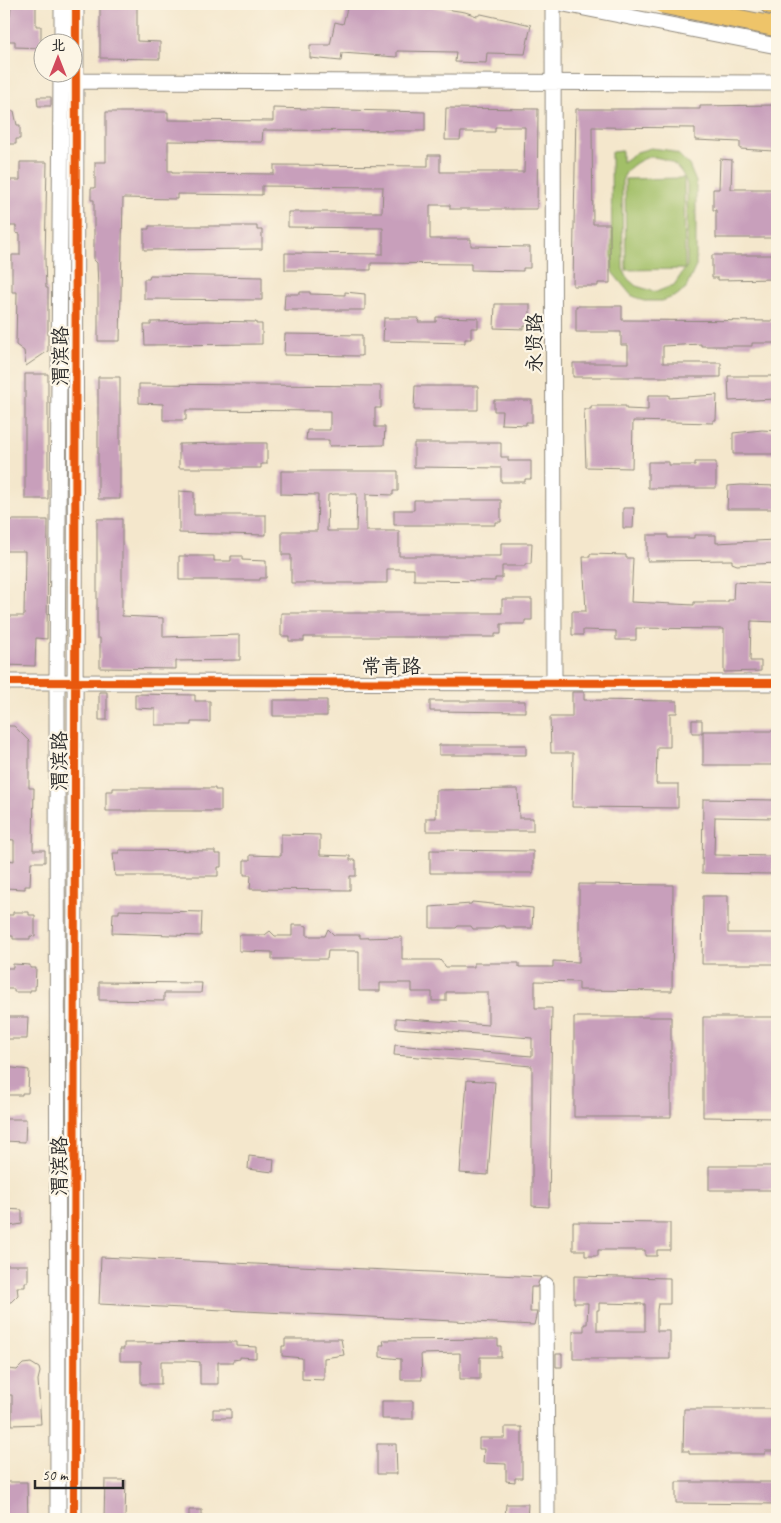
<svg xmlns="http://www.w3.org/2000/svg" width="781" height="1523" font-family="Caveat,'LXGW WenKai TC',sans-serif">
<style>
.green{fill:#a2bf67;stroke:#667549;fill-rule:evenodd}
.building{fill:#c89fbb;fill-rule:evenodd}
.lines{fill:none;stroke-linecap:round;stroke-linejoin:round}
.minor-casing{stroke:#90897c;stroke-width:17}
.major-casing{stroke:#90897c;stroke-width:21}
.minor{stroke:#fff;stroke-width:15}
.major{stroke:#eec469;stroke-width:19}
.major-bridge-casing{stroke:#90897c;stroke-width:21;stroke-linecap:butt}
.major-bridge{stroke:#eec469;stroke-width:19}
.cycleway-casing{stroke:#fcf5e5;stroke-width:11}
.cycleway{stroke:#e8590c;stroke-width:8}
.labels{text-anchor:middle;stroke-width:4.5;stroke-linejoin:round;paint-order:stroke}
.street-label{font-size:20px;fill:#2b2b2b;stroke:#fcf5e5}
</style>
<rect width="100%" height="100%" fill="#fcf5e5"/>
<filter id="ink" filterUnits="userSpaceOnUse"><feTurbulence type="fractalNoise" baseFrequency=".02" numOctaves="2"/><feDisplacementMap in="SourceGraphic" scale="10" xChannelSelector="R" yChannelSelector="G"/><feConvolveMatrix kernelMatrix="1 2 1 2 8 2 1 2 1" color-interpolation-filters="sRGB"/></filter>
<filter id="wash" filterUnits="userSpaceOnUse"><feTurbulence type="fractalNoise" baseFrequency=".0096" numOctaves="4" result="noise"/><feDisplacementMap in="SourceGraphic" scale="20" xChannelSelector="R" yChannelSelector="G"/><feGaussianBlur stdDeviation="1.12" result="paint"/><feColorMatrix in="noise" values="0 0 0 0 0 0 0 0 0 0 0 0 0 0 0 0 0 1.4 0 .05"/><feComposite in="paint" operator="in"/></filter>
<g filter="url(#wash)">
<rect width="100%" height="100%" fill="#f4e7cc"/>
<path class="green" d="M651,148L667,150L679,155L689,165L696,182V266L686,288L676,296L662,301H644L631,295L612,272L611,152L622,151V162L637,152ZM649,157C668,157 682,166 687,185V266L674,285L656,292L636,286L628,279L623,269L622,181C626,168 637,161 649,157Z
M684,178L685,269L626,270L625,179Z"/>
<g id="blocks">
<path class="building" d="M36,4V26H41V48L15,47V41H4V16H10L11,5Z
M100,4H137V41L160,42V59L100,58Z
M348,4H427L426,6L465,12L477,16L481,14L531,25L525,54L487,53L486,63L455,62L456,52L397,51V57L342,53L341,61L310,58V45H330L335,22L343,24Z
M37,97H51V106H38Z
M777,105V149L774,148V151L740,149V142L695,140V128L592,127L593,224H610V283H598V286H573L576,109H700V106Z
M273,108L425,112V131L263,130L262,142L168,141V171H172V173L274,174V165L428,166V155H440V172H524L525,127H495V132H461L460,140H445L446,108L538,109L537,209H450V205H430V239H471V246L530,247V268H523V271L471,270V264L371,263V270H285V253L383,254V228L288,227V212H382L383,187L262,186V195L177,194V199L123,198L120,341H98V288L97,263L94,260V200H91V188H95V162H106V112H168V120L273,121Z
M4,111H14L17,125H20V139H16V144H4Z
M720,159L732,160L731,189H777V238H716V210H713V189H719Z
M20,162H47L45,260L46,288H48V351L26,366L24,351L16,345L17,292H12V255H20V234L16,233V226H4L5,180H20Z
M149,226H257V230H262V249L144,250V229H149Z
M712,255H777V279L718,280V278H712Z
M150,275L262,277V300L144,299V279H149Z
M300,292H310V294L345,295V292L365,294V310H284L285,294H300Z
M495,304H530V326H524V329L494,328Z
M576,306H622V320L777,321V343H752V346H701V344L663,346V363H721V377H573V363H628V345H621V332H576Z
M436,317L478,318V328H471V339H465V343L383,341L384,318H419L418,322H436Z
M208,321L256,322V324H262V344L145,345L144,325H151V322Z
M285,334L362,335V356L284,355Z
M25,374H48V499H25Z
M728,376H777V399L729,401Z
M98,377H120V499H98Z
M139,384L381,386V408H375V427H385L384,445L329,446V440H306L307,430H330V411L186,410V420H163V404L139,403Z
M415,386H478V410H414Z
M648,395H669V398L717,395L716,420H713V423L633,421L632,468L586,467L584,409H591V406H626V409L648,410Z
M494,400H532V422H526V425L501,424L502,411H494Z
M762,430L777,431V454H733V433Z
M231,443H267V464H261V468H179V444Z
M414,443H501V457H508V461H531V479H525V482H501V468L414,467Z
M648,462H669V465H695V462H716V488H648Z
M281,471H398V491H393V495L366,494V531H399V556H501V543H532L531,564H525V566H502V578H495V581L414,580V569H387V583H291V555H282V531H317L318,495L281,494ZM335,494H357L356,531H327L328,495Z
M741,485L777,486V509H727L728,486Z
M179,491L194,492V515H266V535L179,533Z
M414,500H501V522H495V525H394V510H414Z
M623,508H634L633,528H623Z
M97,519H122V616L163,618V637L240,635V660L176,661V669L100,668V638H97Z
M4,520H48L47,639L36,638L35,666L4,665V616H24L25,551H4Z
M647,535H668V538H694V535H716V543L775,540L777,563L737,565L732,563V560L647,561Z
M590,554L626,555V558H633L631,602L694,605V602H728V600H733L734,582L777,584V622L751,621L750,661H761V671L724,672V629L636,628V640H616V631L583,630V635H572V611H586L583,557H590Z
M179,556H214V561H231V556H242V560L266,561V578H260V580H179Z
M502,599H532V620H525V624H501V634H495V637H304V641H289V636H281V613H502Z
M99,692H107V720H99Z
M572,692H584V700L677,701V713H670V747H657L656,784H678V808L572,807L573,753H551L550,717H572Z
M135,694L195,695V701H210V722H191V725H155V709L135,708Z
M273,700H327V716H273Z
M430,701H525V712L430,711Z
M692,720H702V733H692Z
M4,726H14L29,741V788H34L33,850H45V862H31L30,886H25V889L4,888V864H8V860L14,861V840L4,839Z
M703,731H777V763H772V765H703Z
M439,745H526V755H439Z
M113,788H215V790H221V811H106V791H113Z
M518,789L519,818H533V831H426V818H436V790Z
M703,799L774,800V818L715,817L714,855L773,856V874L702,873Z
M281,834L320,835V855L350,856V860H356V876H350V890L250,889L251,875H244V860H250V855L281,856Z
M119,850L215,851V854H221V867H218V876H115L113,853H119Z
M430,850L533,851V873H430Z
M579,884L673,885L672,991L579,990V982L535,981V1008H552L549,1207L532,1206V1066L394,1055L395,1045L532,1056V1038L396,1028V1018L488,1025V992H446V1001H432V992H412V983H380V991H359V951H328L327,959H272V952L239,951V935H265L270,931L275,936H292V925H303L307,926V936H325L328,929L334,935H360V938L402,937V960H440L446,967H474V963H519V967H553V961L579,962Z
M703,896H728V933H777V964H702Z
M472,902L533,908L532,928H506L505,926H498L491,929H473L471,926H458L456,928H430V907L471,904Z
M119,910L202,912L201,936L112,933L113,913H119Z
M13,912H29V915H35V937L30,936V939H13V936H4V915H13Z
M13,964L30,965V968H36L35,990H30V992H14V989H4V968H13Z
M99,982L202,983L201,993H164V1001L99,1000Z
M4,1017H28L27,1039H4Z
M574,1017H671V1117H574Z
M703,1017H777V1118L703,1117Z
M5,1067L29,1070L28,1093H22V1095H4Z
M467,1080L495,1082L488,1175L460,1173Z
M4,1119H26L25,1142L4,1141Z
M249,1156L274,1159L273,1172L248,1169Z
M709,1166H777V1190H709Z
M4,1209L22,1210V1224L4,1227Z
M573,1222L670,1223V1250H657V1256H645V1250H598V1256H585V1250H573Z
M101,1257L541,1277L537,1287H531L530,1312H537L534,1325L474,1322L99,1304Z
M4,1265H28V1282H25V1287H17L18,1295L11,1302H4Z
M574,1276L670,1278V1304H658L657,1310V1331H670V1359H573V1331H584V1324H587L588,1303H574ZM599,1303L645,1304V1331H597V1310H599Z
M285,1339H341L344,1355L324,1358V1380L302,1379V1358L282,1356V1346H285Z
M498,1339V1346H501V1357H480V1379H460V1353L421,1354L422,1380H401V1359L380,1357V1345H384L383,1340Z
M237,1342V1346L256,1347V1358L240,1357V1359L233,1360V1362H218V1384H200V1362L188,1361H161V1384H141V1361H120V1349H124V1343Z
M556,1354H562V1367H556Z
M31,1363L39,1368L40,1372L38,1380L41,1424L12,1425V1395H4V1377H8V1369L17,1370L23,1364Z
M382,1401H413V1419H382Z
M213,1409H231V1418H213Z
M684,1409H777V1451H765V1454H689V1451H683Z
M505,1427H522V1478H515V1482L506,1481V1464L483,1463L484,1449H479V1438H505Z
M377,1444H396L397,1474H377Z
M105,1480H126L125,1519H104Z
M4,1482H27L28,1519H4Z
M676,1482H777V1504L676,1503Z
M506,1504H528L527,1519H505Z
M189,1510H202V1519H189Z"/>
</g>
</g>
<g filter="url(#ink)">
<use href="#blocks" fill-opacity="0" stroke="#90897c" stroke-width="1"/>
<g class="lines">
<g class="minor-casing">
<path id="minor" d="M553,4L554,682
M564,4L777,46
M62,42V4
M68,81L777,83
M4,682L777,683
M546,1285L547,1519
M58,1519L57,682L61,72
M74,1519L76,4"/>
</g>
<g class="major-casing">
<path id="major" d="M769,4L777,5"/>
</g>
<use href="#minor" class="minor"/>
<use href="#major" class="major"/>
<g class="major-bridge-casing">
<path id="major-bridge" d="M663,4L777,27"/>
</g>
<use href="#major-bridge" class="major-bridge"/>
<g class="cycleway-casing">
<path id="cycleway" d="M4,682L777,683
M74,1519L76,4"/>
</g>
<use href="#cycleway" class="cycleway"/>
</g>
</g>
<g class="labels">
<g class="street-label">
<text transform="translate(534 343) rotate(-90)" y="7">永贤路</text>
<text transform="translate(60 356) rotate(-90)" y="7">渭滨路</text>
<text x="391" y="673">常青路</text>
<text transform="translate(59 761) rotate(-90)" y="7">渭滨路</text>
<text transform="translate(59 1166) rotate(-90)" y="7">渭滨路</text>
</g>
</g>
<rect width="781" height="1523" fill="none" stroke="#fcf5e5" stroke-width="20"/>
<g transform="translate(58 58)"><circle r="24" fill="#fcf5e5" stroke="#a8a49b"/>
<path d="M0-4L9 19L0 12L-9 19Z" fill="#d1495b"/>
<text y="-8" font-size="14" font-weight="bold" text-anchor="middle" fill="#2b2b2b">北</text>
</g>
<path d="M35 1480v8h88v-8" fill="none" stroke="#2b2b2b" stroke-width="2.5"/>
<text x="42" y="1480" font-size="15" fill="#2b2b2b" stroke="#fcf5e5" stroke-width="4" paint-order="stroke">50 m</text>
</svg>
